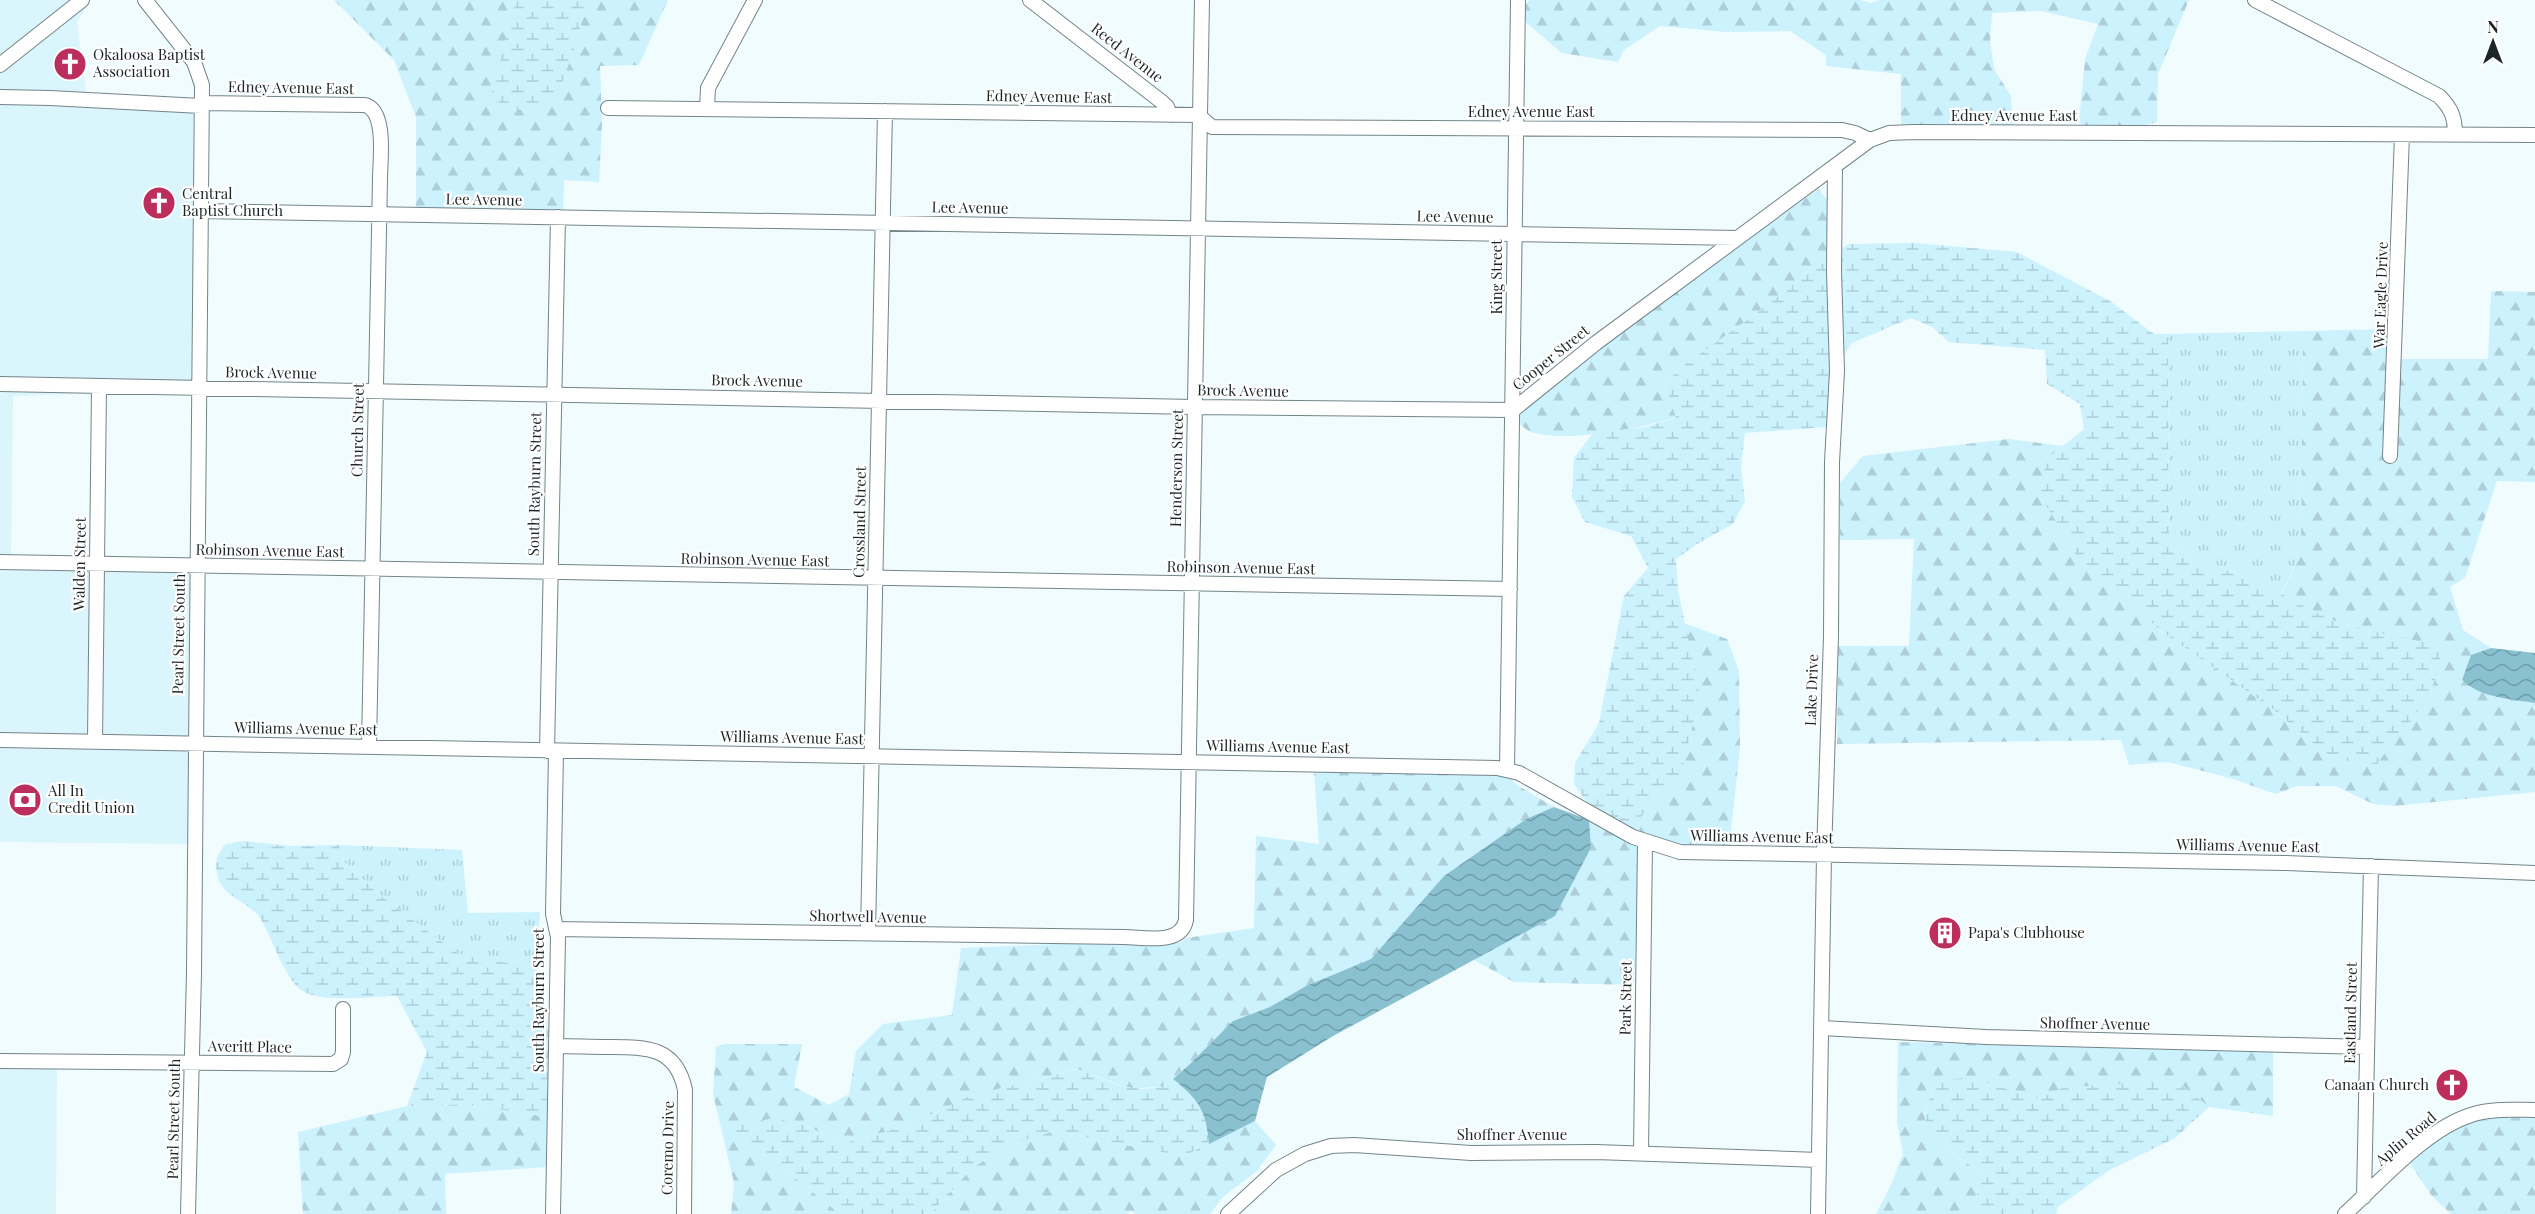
<svg xmlns="http://www.w3.org/2000/svg" width="2535" height="1214" font-family="'Playfair Display',serif">
<style>
.built{fill:#daf5fc}
.grass{fill:url(#grass-tufts)}
.forest{fill:url(#forest-firs)}
.wetland{fill:url(#wetland-marsh)}
.water{fill:url(#water-waves)}
.lines{fill:none;stroke-linecap:round;stroke-linejoin:round}
.minor-casing{stroke:#748489;stroke-width:16}
.minor{stroke:#fff;stroke-width:14}
.labels{text-anchor:middle;stroke-width:4.5;stroke-linejoin:round;paint-order:stroke}
.street-label{font-size:15px;fill:#1d2426;stroke:#fff}
.poi-label{font-size:15px;fill:#1d2426;stroke:#fff;text-anchor:start}
</style>
<defs>
<pattern id="grass-tufts" width="24" height="20" patternUnits="userSpaceOnUse" patternTransform="scale(1.5)"><rect width="24" height="20" fill="#cbf2fd"/><path d="M3 7l-1-3M5 7V3M7 7l1-3M15 17l-1-3M17 17v-4M19 17l1-3" fill="none" stroke="#aecfd9"/></pattern>
<pattern id="forest-firs" width="22" height="20" patternUnits="userSpaceOnUse" patternTransform="scale(1.5)"><rect width="22" height="20" fill="#cbf2fd"/><path d="M5 1l3.5 6h-7zM16 11l3.5 6h-7z" fill="#aecfd9"/></pattern>
<pattern id="wetland-marsh" width="20" height="14" patternUnits="userSpaceOnUse" patternTransform="scale(1.5)"><rect width="20" height="14" fill="#cbf2fd"/><path d="M1 5h8M5 5V1M11 12h8M15 12V8" fill="none" stroke="#aecfd9"/></pattern>
<pattern id="water-waves" width="16" height="10" patternUnits="userSpaceOnUse" patternTransform="scale(1.5)"><rect width="16" height="10" fill="#89c1d0"/><path d="M0 5q4-4 8 0t8 0" fill="none" stroke="#6f9da9"/></pattern>
</defs>
<rect width="100%" height="100%" fill="#f1fcff"/>
<path class="built" d="M0,0H72L0,58Z
M90,2L77,22L86,93L0,91V73Z
M0,104H50L195,112L193,382L0,378Z
M0,390L94,393L13,396L11,556L0,555Z
M0,568L91,570L89,735L0,734Z
M102,571L190,572L189,737L100,735Z
M0,746L189,750V844L0,842Z
M0,1067L57,1068L56,1214H0Z"/>
<path class="grass" d="M2303,331L2301,554L2281,594L2239,574L2193,562L2169,535L2168,334Z
M339,845L462,850L468,913L540,912L536,969L457,954L385,899L344,862Z"/>
<path class="forest" d="M334,0H516L514,9L578,38L586,0H668L639,65L600,66L602,124L599,182L564,180L563,211L416,209V117L394,60Z
M1529,0H1861L1870,3L1879,0H2189L2158,74L2157,122C2139,128 2095,133 2079,122L2085,59L2098,24L2041,11L1992,13L1990,41L1994,69L2011,96L2013,127L1901,126V74L1826,66V55L1790,31L1726,32L1660,26L1624,50L1618,62L1562,53L1523,20V9Z
M1819,189L1830,204L1829,257L1750,318L1680,368L1665,384L1676,417C1641,429 1569,442 1534,433C1528,432 1523,426 1518,423L1519,413L1599,348L1740,244H1743V242Z
M2491,291L2535,292V482L2497,481L2465,578L2450,587L2463,630L2491,648L2471,655L2462,681L2493,696L2535,703V792L2394,806L2373,804L2336,786H2297L2276,794L2230,778L2168,762L2129,765L2121,740L1837,744L1838,646H1909L1914,539L1840,540V483L1863,456L2009,439L2063,446L2048,458L2077,555L2161,631L2274,710L2333,760L2371,631L2332,620L2284,596L2283,592L2301,554L2303,331L2391,329L2385,462L2395,463L2401,359H2488Z
M1684,623L1727,639L1739,671L1740,748L1729,848L1681,846L1646,836L1609,817L1686,635Z
M1314,771L1508,776L1517,785L1554,807L1526,819L1444,876L1371,959L1306,986L1270,1007L1233,1021L1190,1064L1164,1086L1132,1089L1077,1069L970,1096L906,1126L845,1143L806,1126L733,1138L779,1165L835,1210V1214H731L734,1183L713,1094L716,1047L725,1044H802L794,1087L829,1105L849,1094L856,1051L883,1024L952,1015L961,948L1082,943H1180L1186,938L1254,928L1256,836L1319,844Z
M1588,819L1640,847L1634,985L1514,982L1472,959L1555,916L1591,848Z
M1898,1042L2273,1051V1116L2209,1107L2179,1083L2062,1088L2039,1099L2009,1090L1933,1091C1930,1098 1926,1107 1925,1114C1924,1141 1961,1159 1980,1171L1974,1214H1876L1892,1183L1903,1153L1897,1122Z
M465,1104L548,1117V1167L445,1174L446,1214H303L298,1132L407,1106Z
M2535,1116V1214H2451L2431,1195L2410,1163C2455,1121 2474,1117 2535,1116Z
M1255,1121L1276,1145L1257,1171L1223,1197L1210,1214H1137L1130,1211L1128,1214H927L933,1211L972,1168L1008,1146L1054,1131L1183,1156Z"/>
<path class="wetland" d="M516,0H586L578,38L560,89L529,113L490,99Z
M1916,243L2017,252L2110,301L2154,334H2168L2169,535L2193,562L2239,574L2281,594L2283,592L2284,596L2332,620L2371,631L2437,645C2438,650 2441,657 2440,663C2433,701 2399,734 2377,764L2333,760L2274,710L2161,631L2076,555L2038,492L2048,458L2084,429L2080,404L2047,384L2045,350L1949,342L1932,327L1911,318L1852,343L1842,358L1840,250L1848,244Z
M1829,257L1832,371L1828,427L1745,433L1741,468L1745,501L1733,524L1697,544L1676,559L1678,590L1700,696L1681,773L1638,820L1609,817L1589,805L1574,784L1575,763L1599,723L1624,596L1648,568L1631,536L1585,522L1572,497L1574,458L1593,433L1645,427L1676,418L1665,384L1680,368L1750,318Z
M243,841L291,846L339,845L344,862L385,899L457,953L536,969L549,1033L548,1117L465,1104L407,1106L427,1052L397,996C373,996 320,1004 301,990C284,977 272,937 260,918C248,900 221,898 217,873C214,860 218,854 226,844Z
M1078,1069C1107,1080 1145,1101 1173,1079C1199,1100 1206,1110 1209,1144L1183,1156L1054,1131L1008,1146L972,1168L933,1211L927,1214H835V1210L779,1165L733,1138L737,1126L773,1118L806,1126L845,1143L906,1126L970,1096Z
M1971,1078L2039,1099L2062,1088L2109,1084L2179,1083L2209,1107L2175,1138L2108,1171L2058,1207L2056,1214H1974L1980,1171C1966,1162 1936,1145 1929,1131C1920,1115 1930,1086 1948,1080C1954,1078 1964,1079 1971,1078Z"/>
<path class="water" d="M2491,648L2535,653V703C2511,699 2481,698 2462,680L2471,655Z
M1554,807L1589,820L1591,848L1555,916L1333,1036L1267,1077L1255,1121L1209,1144C1206,1110 1199,1100 1173,1079L1190,1064L1233,1021L1270,1007L1306,986L1371,959L1444,876L1526,819Z"/>
<g class="lines">
<g class="minor-casing">
<path id="minor" d="M145,0L194,62L202,85L194,973L188,1214
M1030,0L1162,102L1167,107L1170,115
M2255,0L2439,96C2451,108 2455,117 2455,134
M0,65L82,0
M0,97L50,98L201,106
M201,103L365,105C387,111 380,161 380,179L369,747
M608,108L1198,115L1212,127L1842,130L1855,133L1870,140
M707,109L708,88L755,0
M201,211L1738,238
M0,384L1195,407L1513,410
M1513,410L1596,343L1870,140L1889,133L1914,132L2535,135
M2390,456L2402,135
M0,562L1510,589
M0,740L1497,768L1519,773L1633,837L1680,852L2285,863L2535,873
M95,741L99,387
M547,751L558,217
M1507,770L1518,0
M556,929L1124,937C1144,937 1181,946 1186,920L1202,0
M868,933L885,111
M1822,1028L1986,1037L2367,1047
M556,1046C574,1046 591,1047 608,1047C646,1047 676,1046 685,1090L684,1214
M0,1061L333,1064L341,1059L343,1052V1009
M1641,1153L1645,843
M2364,1197L2371,866
M553,1214L558,937L553,914L556,751
M1228,1214L1276,1170L1305,1154L1331,1146L1354,1145L1471,1153L1596,1152L1819,1160
M1818,1214L1824,855L1831,636L1832,462L1837,371L1834,272L1835,167
M2345,1214C2380,1182 2426,1129 2471,1115C2491,1108 2514,1110 2535,1110"/>
</g>
<use href="#minor" class="minor"/>
</g>
<defs>
<g id="church-disc" transform="scale(1.725)"><circle r="9.5" fill="#bc2e5c" stroke="#fff"/><path d="M-1.2-6h2.4v3.5h3.3v2.4h-3.3V6h-2.4V-.1h-3.3v-2.4h3.3Z" fill="#fff"/></g>
<g id="bank-disc" transform="scale(1.725)"><circle r="9.5" fill="#bc2e5c" stroke="#fff"/><path d="M-6-4H6V4H-6ZM0-2.3a2.3 2.3 0 1 0 0 4.6a2.3 2.3 0 1 0 0-4.6Z" fill="#fff"/></g>
<g id="building-disc" transform="scale(1.725)"><circle r="9.5" fill="#bc2e5c" stroke="#fff"/><path d="M-4-6H4V6H1V3H-1V6H-4ZM-2.5-4.3h1.7v1.8h-1.7ZM.8-4.3h1.7v1.8H.8ZM-2.5-1h1.7V.8h-1.7ZM.8-1h1.7V.8H.8Z" fill="#fff"/></g>
</defs>
<g fill-rule="evenodd">
<use href="#church-disc" x="70" y="64"/>
<use href="#church-disc" x="159" y="203"/>
<use href="#bank-disc" x="25" y="800"/>
<use href="#building-disc" x="1945" y="933"/>
<use href="#church-disc" x="2452" y="1085"/>
</g>
<g class="labels">
<g class="street-label">
<text transform="translate(1127 53) rotate(38)" y="5">Reed Avenue</text>
<text transform="translate(291 88) rotate(1)" y="5">Edney Avenue East</text>
<text transform="translate(1049 97) rotate(1)" y="5">Edney Avenue East</text>
<text x="1531" y="117">Edney Avenue East</text>
<text x="2014" y="121">Edney Avenue East</text>
<text transform="translate(484 200) rotate(1)" y="5">Lee Avenue</text>
<text transform="translate(970 208) rotate(1)" y="5">Lee Avenue</text>
<text transform="translate(1455 217) rotate(1)" y="5">Lee Avenue</text>
<text transform="translate(1497 277) rotate(-90)" y="5">King Street</text>
<text transform="translate(2381 295) rotate(-88)" y="5">War Eagle Drive</text>
<text transform="translate(1551 358) rotate(-39)" y="5">Cooper Street</text>
<text transform="translate(271 373) rotate(1)" y="5">Brock Avenue</text>
<text transform="translate(757 381) rotate(1)" y="5">Brock Avenue</text>
<text transform="translate(1243 391) rotate(1)" y="5">Brock Avenue</text>
<text transform="translate(358 430) rotate(-89)" y="5">Church Street</text>
<text transform="translate(1177 468) rotate(-89)" y="5">Henderson Street</text>
<text transform="translate(535 484) rotate(-89)" y="5">South Rayburn Street</text>
<text transform="translate(860 522) rotate(-89)" y="5">Crossland Street</text>
<text transform="translate(270 551) rotate(1)" y="5">Robinson Avenue East</text>
<text transform="translate(755 560) rotate(1)" y="5">Robinson Avenue East</text>
<text transform="translate(80 564) rotate(-89)" y="5">Walden Street</text>
<text transform="translate(1241 568) rotate(1)" y="5">Robinson Avenue East</text>
<text transform="translate(179 634) rotate(-89)" y="5">Pearl Street South</text>
<text transform="translate(1812 690) rotate(-88)" y="5">Lake Drive</text>
<text transform="translate(306 729) rotate(1)" y="5">Williams Avenue East</text>
<text transform="translate(792 738) rotate(1)" y="5">Williams Avenue East</text>
<text transform="translate(1278 747) rotate(1)" y="5">Williams Avenue East</text>
<text transform="translate(1762 837) rotate(1)" y="5">Williams Avenue East</text>
<text transform="translate(2248 846) rotate(1)" y="5">Williams Avenue East</text>
<text transform="translate(868 917) rotate(1)" y="5">Shortwell Avenue</text>
<text transform="translate(1626 998) rotate(-89)" y="5">Park Street</text>
<text transform="translate(539 1000) rotate(-90)" y="5">South Rayburn Street</text>
<text transform="translate(2351 1013) rotate(-89)" y="5">Eastland Street</text>
<text transform="translate(2095 1024) rotate(1)" y="5">Shoffner Avenue</text>
<text transform="translate(250 1047) rotate(1)" y="5">Averitt Place</text>
<text transform="translate(174 1119) rotate(-89)" y="5">Pearl Street South</text>
<text x="1512" y="1140">Shoffner Avenue</text>
<text transform="translate(2406 1139) rotate(-40)" y="5">Aplin Road</text>
<text transform="translate(668 1148) rotate(-89)" y="5">Coremo Drive</text>
</g>
<g class="poi-label">
<text x="93" y="60">Okaloosa Baptist<tspan x="93" dy="17">Association</tspan></text>
<text x="182" y="199">Central<tspan x="182" dy="17">Baptist Church</tspan></text>
<text x="48" y="796">All In<tspan x="48" dy="17">Credit Union</tspan></text>
<text x="1968" y="938">Papa's Clubhouse</text>
<text x="2429" y="1090" text-anchor="end">Canaan Church</text>
</g>
</g>
<g transform="translate(2493 42)" stroke="#ffffff" stroke-width="4.5" paint-order="stroke">
<path d="M0-4.5L10 22L0 15L-10 22Z" fill="#1d2426"/>
<text y="-9" font-size="16" font-weight="bold" text-anchor="middle" fill="#1d2426">N</text>
</g>
</svg>
